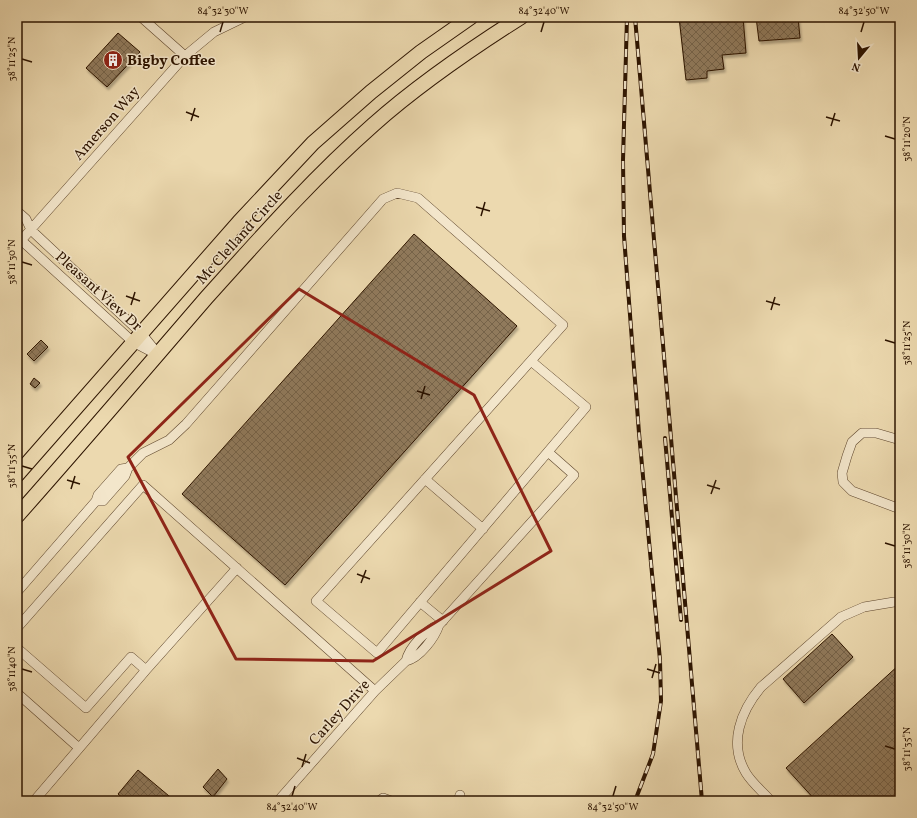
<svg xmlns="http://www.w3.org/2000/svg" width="917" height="818" font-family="Vollkorn,serif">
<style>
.building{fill:url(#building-cross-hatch);stroke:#2d1400;filter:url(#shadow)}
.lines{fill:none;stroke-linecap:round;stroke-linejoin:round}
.minor-casing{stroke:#5d452c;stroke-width:10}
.highway-casing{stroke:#2d1400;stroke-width:16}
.minor{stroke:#f3e6cb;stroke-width:9}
.highway{stroke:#ecd9af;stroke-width:14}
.rail-casing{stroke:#2d1400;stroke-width:4}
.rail{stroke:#f3e6cb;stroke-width:2.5;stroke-dasharray:8;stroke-linecap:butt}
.marked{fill:none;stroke:#8f2418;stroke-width:3;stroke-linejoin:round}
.ticks{fill:none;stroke:#2d1400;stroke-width:1.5}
.labels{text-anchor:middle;stroke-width:3;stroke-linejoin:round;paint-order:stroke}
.poi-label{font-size:15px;font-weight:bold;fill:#2d1400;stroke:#f3e6cb;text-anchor:start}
.street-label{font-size:15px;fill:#2d1400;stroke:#f3e6cb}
.neatline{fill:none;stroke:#2d1400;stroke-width:1.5}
.ticks-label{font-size:10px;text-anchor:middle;fill:#2d1400}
</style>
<defs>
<pattern id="building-cross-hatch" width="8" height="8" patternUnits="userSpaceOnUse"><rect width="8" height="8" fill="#907a5b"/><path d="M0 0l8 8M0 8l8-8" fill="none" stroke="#766349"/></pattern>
<filter id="shadow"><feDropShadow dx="1.5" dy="3" stdDeviation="1" flood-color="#0004"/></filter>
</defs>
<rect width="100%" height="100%" fill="#ecd9af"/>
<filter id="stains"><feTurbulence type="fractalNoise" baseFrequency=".005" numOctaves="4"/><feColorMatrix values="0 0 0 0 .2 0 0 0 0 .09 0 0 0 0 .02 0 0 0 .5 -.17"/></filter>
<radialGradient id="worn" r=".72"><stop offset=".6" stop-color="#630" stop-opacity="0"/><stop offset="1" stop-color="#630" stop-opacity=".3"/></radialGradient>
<path class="building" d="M679,17H743L746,53L722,55L724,69L707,71V78L686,80Z
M756,17H798L800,38L759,41Z
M118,33L140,52L107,87L86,68Z
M414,234L517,326L285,585L182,494Z
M41,340L48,347L34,361L27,354Z
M34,378L40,383L35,388L30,384Z
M832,634L853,657L804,703L783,679Z
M900,664V801H816L786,768Z
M218,769L227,779L213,797L203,787Z
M138,770L175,801H126L118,794Z"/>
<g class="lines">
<g class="minor-casing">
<path id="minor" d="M141,17L185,56
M17,211L26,219L31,230L141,333L158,354
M17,239L21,240L133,342L154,353
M17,245L185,56L214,32L245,17
M900,440L876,433H862L852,442L847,456L842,473L843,482L852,491L900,509
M425,479L483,529
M96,501H103L125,476L128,468L143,453L169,440L186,424L383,199L397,193L418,198L563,325C481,417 399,509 316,601L377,653L586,407L531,361
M17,592L96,501L98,495L121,469L128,468
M420,602L443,621
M439,625L574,475L548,452
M439,625C435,637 420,658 406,661C409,647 427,629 439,625Z
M17,628L143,485L375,691
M17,648L86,708L131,657L146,670L237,568
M17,693L79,748
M34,801L146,670
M278,801L375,691L406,661
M379,801L383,798L391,801
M458,801L460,795
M771,801C763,792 752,783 746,773C728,743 741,711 761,687L841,617L864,607L894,602H900"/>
</g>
<g class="highway-casing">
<path id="highway" d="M17,475L239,222L313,143L371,92L421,52L471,17
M17,516C81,444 144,370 207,297C261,237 313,178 373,125C419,84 469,50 521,17"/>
</g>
<use href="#minor" class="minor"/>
<use href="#highway" class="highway"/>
<g class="rail-casing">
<path id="rail" d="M627,17L623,160L624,236L639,433L660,660L661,701L653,754L635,801
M635,17L702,801
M665,438L681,620"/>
</g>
<use href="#rail" class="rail"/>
</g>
<path class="marked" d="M299,289L474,395L551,551L373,661L236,659L128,457Z"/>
<path class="ticks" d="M220,32L223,22M541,32L544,22M861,32L864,22M22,59L32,62M186,112L199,117M826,117L840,121M191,121L195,108M831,126L835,113M885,136L895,139M476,207L490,211M481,216L485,202M22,262L32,265M126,296L140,301M766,301L780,305M131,305L135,292M771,310L775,297M885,340L895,343M417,391L430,395M421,399L425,386M22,466L32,469M67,480L80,484M707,485L720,489M71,489L75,476M711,494L716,480M885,543L895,546M357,574L370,579M361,583L366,570M22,669L32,672M647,669L660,673M652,678L656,664M885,746L895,749M297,758L310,763M302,767L306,754M292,796L295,786M613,796L616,786"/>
<defs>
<g id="building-disc" transform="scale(1)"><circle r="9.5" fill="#8f2418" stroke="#f3e6cb"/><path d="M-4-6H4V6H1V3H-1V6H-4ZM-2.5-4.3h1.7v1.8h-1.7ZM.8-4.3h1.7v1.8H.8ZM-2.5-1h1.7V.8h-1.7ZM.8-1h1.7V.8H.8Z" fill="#fff"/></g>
</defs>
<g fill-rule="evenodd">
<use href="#building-disc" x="113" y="60"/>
</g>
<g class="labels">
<g class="poi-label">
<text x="127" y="65">Bigby Coffee</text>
</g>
<g class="street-label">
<text transform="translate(106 123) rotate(-49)" y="5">Amerson Way</text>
<text transform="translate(239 237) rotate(-48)" y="5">Mc Clelland Circle</text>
<text transform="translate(99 291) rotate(42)" y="5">Pleasant View Dr</text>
<text transform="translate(339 712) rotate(-48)" y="5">Carley Drive</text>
</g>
</g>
<rect width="917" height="818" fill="none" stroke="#ecd9af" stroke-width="44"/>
<g transform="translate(859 58) rotate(198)" stroke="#f3e6cb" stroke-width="3" paint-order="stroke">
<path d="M0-3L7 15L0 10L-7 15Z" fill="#2d1400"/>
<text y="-6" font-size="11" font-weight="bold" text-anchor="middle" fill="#2d1400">N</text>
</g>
<rect x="22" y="22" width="873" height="774" class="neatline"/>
<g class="ticks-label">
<text x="223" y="14">84°32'30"W</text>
<text x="544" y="14">84°32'40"W</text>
<text x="864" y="14">84°32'50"W</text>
<text transform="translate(11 59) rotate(-90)" y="4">38°11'25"N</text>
<text transform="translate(906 139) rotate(-90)" y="4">38°11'20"N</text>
<text transform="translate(11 262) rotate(-90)" y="4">38°11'30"N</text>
<text transform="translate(906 343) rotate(-90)" y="4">38°11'25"N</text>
<text transform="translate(11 466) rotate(-90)" y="4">38°11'35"N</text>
<text transform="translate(906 546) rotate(-90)" y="4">38°11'30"N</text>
<text transform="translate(11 669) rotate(-90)" y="4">38°11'40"N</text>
<text transform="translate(906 749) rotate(-90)" y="4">38°11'35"N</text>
<text x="292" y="810">84°32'40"W</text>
<text x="613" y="810">84°32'50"W</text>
</g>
<rect width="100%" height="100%" filter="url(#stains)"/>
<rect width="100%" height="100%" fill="url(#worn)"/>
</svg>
